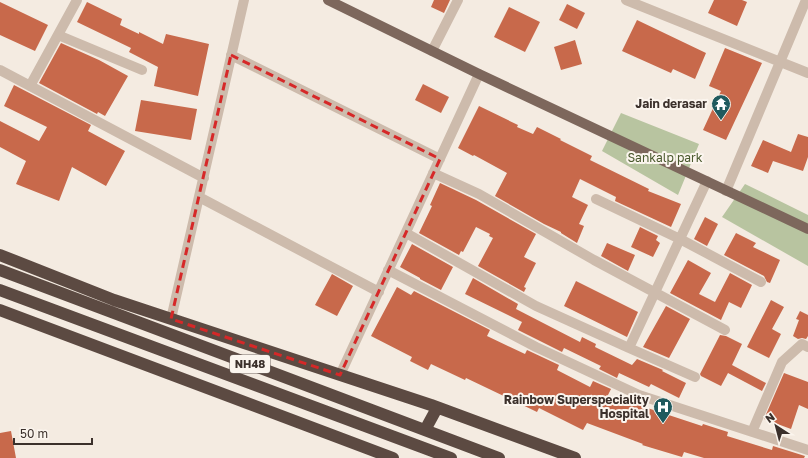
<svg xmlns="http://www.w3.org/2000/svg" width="808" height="458" font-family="'Golos Text',sans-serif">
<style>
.green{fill:#b8c4a0}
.building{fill:#c8694b}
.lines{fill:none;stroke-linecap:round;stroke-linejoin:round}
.minor{stroke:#cdbbac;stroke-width:10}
.major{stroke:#7d675c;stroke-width:10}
.highway{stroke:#5c4a42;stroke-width:12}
.marked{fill:none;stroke:#d62828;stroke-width:3;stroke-dasharray:8 5;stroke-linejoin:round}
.labels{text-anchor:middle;stroke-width:4;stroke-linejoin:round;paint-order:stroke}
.shield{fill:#fbf5ee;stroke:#756b66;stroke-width:1}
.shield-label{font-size:11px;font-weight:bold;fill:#3b302b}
.poi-label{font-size:12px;font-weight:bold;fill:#3b302b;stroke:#fbf5ee;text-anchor:end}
.park-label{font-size:12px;fill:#4a5a2e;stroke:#fbf5ee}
</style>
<rect width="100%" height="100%" fill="#f4ebe1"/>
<path class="green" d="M621,113L699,144L678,195L602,151Z
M745,184L808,215V266L722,217Z"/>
<path class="building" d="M434,0H450L444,13L431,7Z
M714,0H742L747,2L737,26L708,13Z
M0,2L48,25L35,51L0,35Z
M87,2L122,19L120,25L139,34V32L163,44L166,34L209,44L198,96L154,86L158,67L129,52L131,48L77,22Z
M567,4L585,13L577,29L559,20Z
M509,7L540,22L525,52L494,37Z
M637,20L706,53L695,79L673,69L671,73L622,51Z
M575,40L582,64L561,70L554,47Z
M61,43L99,60L128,76L105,116L98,112L97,114L39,83Z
M725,48L762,63L726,140L703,130L721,91L709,86Z
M423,84L449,97L441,113L415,100Z
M14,85L91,125L88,131L125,151L106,186L72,167L59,201L16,184L26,161L0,147V121L39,141L47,127L4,106Z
M141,100L197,109L191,140L135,131Z
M479,106L518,125L517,127L533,134L537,127L561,139L560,140L592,156L590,160L649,189L648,191L681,204L671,227L615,201L616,197L580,179L572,197L588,205L579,224L584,226L577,243L561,233V232L544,224L495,196L507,173L474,155L473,156L458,148Z
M798,134L808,137V157L803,171L773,161L768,173L751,166L763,140L791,152Z
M440,183L476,200L536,234L524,257L536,263L524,287L526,288L524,292L478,266L493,238L489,236L490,234L476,227L463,252L461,251L459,255L419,233L432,206L430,205Z
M705,217L718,224L707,246L694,239Z
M640,227L658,236L656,240L660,243L653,257L631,247Z
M736,233L756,243L753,247L780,260L770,283L767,282L764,276L724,255Z
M607,243L635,255L628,271L601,256Z
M412,244L453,267L441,290L420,279V278L400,267Z
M688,260L711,273L699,294L715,302L730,273L752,285L741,308L729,302L721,320L670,293Z
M332,274L353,286L337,316L315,305Z
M473,278L518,304L516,309L580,342L582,337L596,344L595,347L632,365L637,359L663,370L662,371L686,383L679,398L651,384L649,387L619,373L617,378L599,369L601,366L564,348L562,352L518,330L522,322L465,294Z
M576,281L638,312L627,337L564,306Z
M397,287L411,295L414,291L490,330L487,336L525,354L527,350L559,365L557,370L590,387L593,381L611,389L608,395L702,426L703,424L728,432L727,436L772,450L773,446L805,456L804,458H704L684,452L682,457L642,445L643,444L587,423L583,430L539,408L537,412L466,378L465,380L431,364L428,370L410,361L412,357L371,336Z
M771,300L784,307L772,329L781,334L769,358L747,347Z
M666,306L690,319L669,358L643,347Z
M800,311L808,315V336L806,339L802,338L798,339L793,336L799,320L796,319Z
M720,335L726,336L742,344L732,365L766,383L762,391L728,373L721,386L701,376L700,374Z
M784,373L808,382V409L799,405L791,429L764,419Z
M11,431L16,458H0V433Z"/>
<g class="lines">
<path class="minor" d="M626,0L808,73
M58,35L142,70
M432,51L458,0
M231,55L440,159
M0,70L204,178
M30,86L77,0
M433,173L479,194L594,260L725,330
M726,191L806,0
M199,197L379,292
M596,199L680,239L761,282
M406,233L536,306L629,348L707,181
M388,270L536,347L639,395L808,450
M171,319L244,0
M629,348L695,377
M340,375L479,74
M752,432L782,362L802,344L808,347"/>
<path class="major" d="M328,0L479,74L808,229"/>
<path class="highway" d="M0,255L114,300L431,405L575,458
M0,270L499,458
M0,290L451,458
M0,310L393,458
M425,430L437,408"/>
</g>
<path class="marked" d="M231,55L440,159L340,375L171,319Z"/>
<defs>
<g id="temple-pin" transform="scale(1)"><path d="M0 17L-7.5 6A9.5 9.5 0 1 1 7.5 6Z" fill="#1f5a5e" stroke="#fbf5ee"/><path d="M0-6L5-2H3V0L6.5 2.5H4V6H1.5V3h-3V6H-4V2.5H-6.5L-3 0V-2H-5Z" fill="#fff"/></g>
<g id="hospital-pin" transform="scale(1)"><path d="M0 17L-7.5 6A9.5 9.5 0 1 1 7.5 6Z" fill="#1f5a5e" stroke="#fbf5ee"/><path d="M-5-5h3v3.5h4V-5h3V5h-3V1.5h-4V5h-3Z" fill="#fff"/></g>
</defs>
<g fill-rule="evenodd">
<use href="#temple-pin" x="721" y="104"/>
<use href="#hospital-pin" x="663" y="407"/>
</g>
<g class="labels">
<rect class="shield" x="230" y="355" width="40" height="18" rx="3"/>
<g class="shield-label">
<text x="250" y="368">NH48</text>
</g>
<g class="poi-label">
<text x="707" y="108">Jain derasar</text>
<text x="649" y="404">Rainbow Superspeciality<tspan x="649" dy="14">Hospital</tspan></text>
</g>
<g class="park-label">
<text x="665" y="162">Sankalp park</text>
</g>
</g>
<g transform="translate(776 426) rotate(324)" stroke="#fbf5ee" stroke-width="3" paint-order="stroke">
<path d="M0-3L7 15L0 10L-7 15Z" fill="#3b302b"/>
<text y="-6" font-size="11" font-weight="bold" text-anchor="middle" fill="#3b302b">N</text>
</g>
<path d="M14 438v6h78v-6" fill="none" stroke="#3b302b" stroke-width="2"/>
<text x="20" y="438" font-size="12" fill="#3b302b" stroke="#fbf5ee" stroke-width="3" paint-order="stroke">50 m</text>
</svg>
